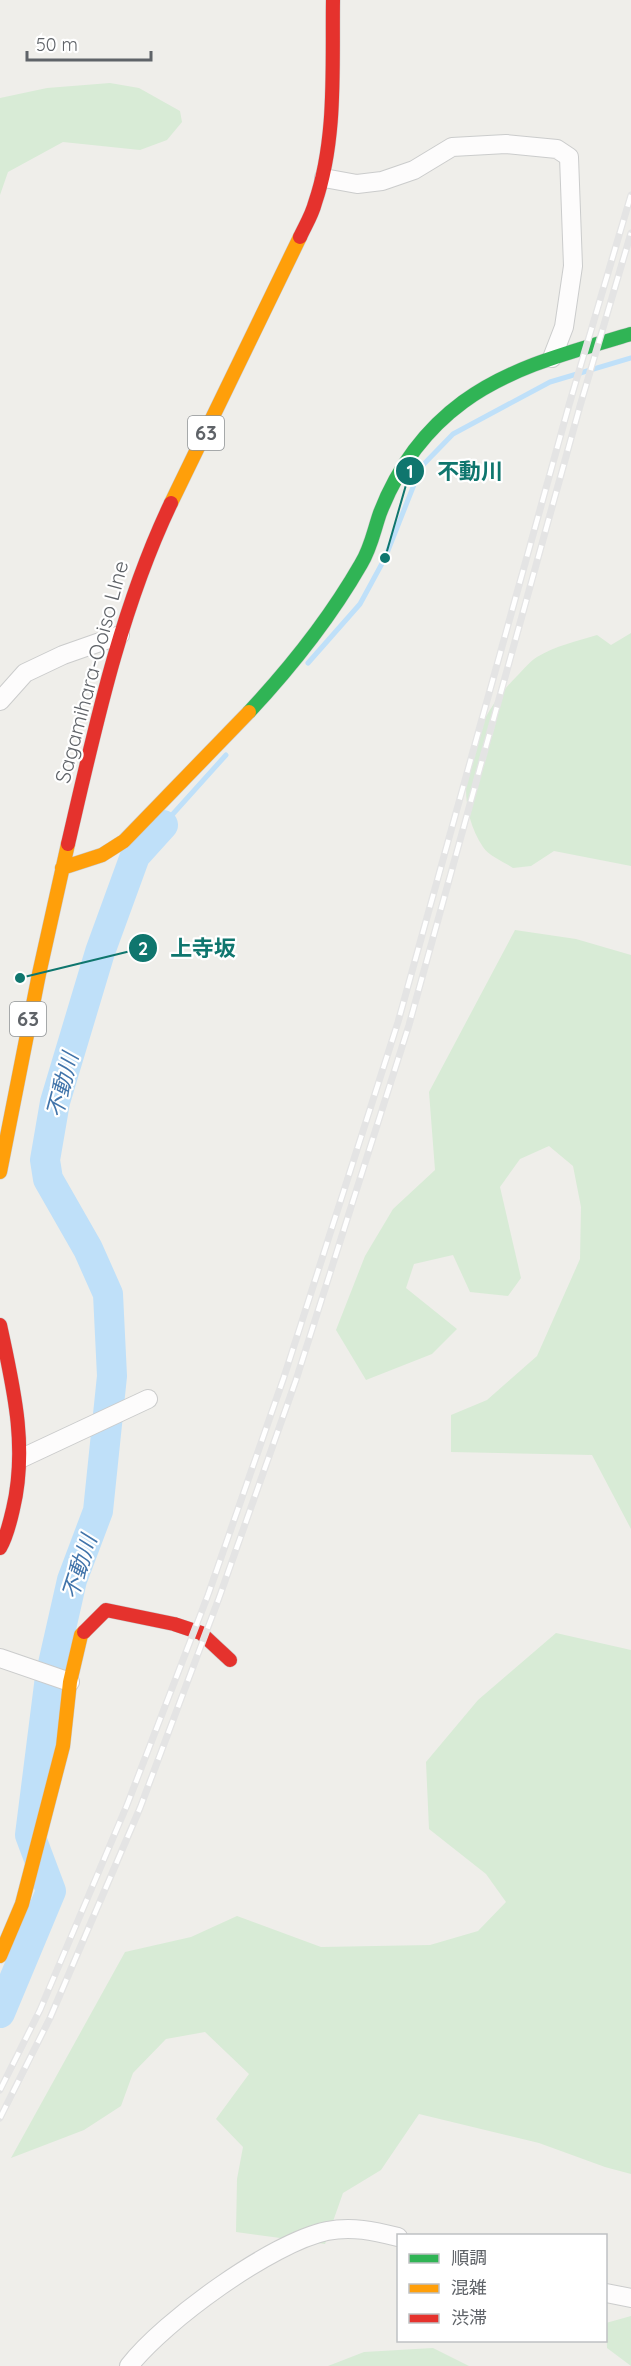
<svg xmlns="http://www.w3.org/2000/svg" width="631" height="2366" font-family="Quicksand,'Noto Sans JP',sans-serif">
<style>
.green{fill:#d8ebd6}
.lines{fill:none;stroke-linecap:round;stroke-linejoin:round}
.stream{stroke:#bfe0f9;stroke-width:5}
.river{stroke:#bfe0f9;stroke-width:30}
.street-casing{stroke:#cbcccc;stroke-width:20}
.fast-casing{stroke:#cacacb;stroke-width:15}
.slow-casing{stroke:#cacacb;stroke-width:15}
.jam-casing{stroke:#cacacb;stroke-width:15}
.street{stroke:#fdfcfc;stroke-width:18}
.fast{stroke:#30b455;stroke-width:14}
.slow{stroke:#ff9f0a;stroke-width:14}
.jam{stroke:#e5322d;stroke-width:14}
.rail-casing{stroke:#e4e4e4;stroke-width:7}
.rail{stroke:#fff;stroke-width:4.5;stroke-dasharray:14;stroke-linecap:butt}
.labels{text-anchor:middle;stroke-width:4.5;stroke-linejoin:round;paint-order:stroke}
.shield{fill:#fff;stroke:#8f9295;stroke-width:1.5}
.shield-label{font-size:20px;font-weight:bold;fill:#5f6368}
.street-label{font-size:21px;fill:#5f6368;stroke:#fff}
.water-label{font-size:22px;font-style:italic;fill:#4174aa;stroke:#fff}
.leader{fill:none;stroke:#0f766e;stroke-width:2}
.callout-dot{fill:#0f766e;stroke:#fff;stroke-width:2}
.mark-label{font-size:18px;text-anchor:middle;font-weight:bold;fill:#fff}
.callout-label{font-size:22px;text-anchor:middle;font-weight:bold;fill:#0f766e;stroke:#fff;stroke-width:4.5;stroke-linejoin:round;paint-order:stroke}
</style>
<rect width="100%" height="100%" fill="#efeeea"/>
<path class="green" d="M110,83L139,88L180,111L182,122L167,140L140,150L63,142L8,172L0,195V98L47,88Z
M631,633V866L554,851L531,866L513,868C504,862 489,856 483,847C447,792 473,719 517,676C523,670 529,662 537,657C555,646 577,641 597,635L611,645Z
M515,930L576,939L631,955V1529L592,1455L451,1452V1415L487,1400L537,1356L580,1259L581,1207L573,1166L549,1146L520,1159L500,1187L521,1278L508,1296L470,1292L453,1255L414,1264L406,1288L457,1329L432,1354L366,1380L336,1330L365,1256L393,1209L435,1170L429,1092Z
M556,1633L631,1650V2174L605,2167L539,2143L419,2114L381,2170L343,2193L325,2244L236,2232L237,2179L243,2147L216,2119L249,2074L205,2032L166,2039L133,2073L121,2106L84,2130L11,2158L125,1952L191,1937L237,1916L321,1947L430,1945L478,1931L506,1902L486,1874L429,1829L426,1762L478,1700Z
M631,2316V2366L607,2348L606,2323Z
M433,2348L469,2366H328L364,2352Z"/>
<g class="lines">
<path class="stream" d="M308,663L360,604L385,558L421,467L453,434L550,382L631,358
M163,825L226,755"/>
<path class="river" d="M0,2013L51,1891L30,1835L50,1677L72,1580L98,1511L112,1376L108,1294L88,1249L48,1179L45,1160L55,1102L100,952L135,856L163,825"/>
<g class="street-casing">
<path id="street" d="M324,178L357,184L382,181L414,170L452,147L506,144L557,149L569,157L573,266L564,327L552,358
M0,701L25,673L63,655L120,635
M22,1458L148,1399
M0,1658L70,1682
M606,2293L631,2298
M129,2366C164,2321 271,2243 327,2231C352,2226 374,2231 398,2237"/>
</g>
<g class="fast-casing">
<path id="fast" d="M249,712C291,667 330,618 361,564C371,548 374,530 380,513C397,469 425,430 463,402C512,366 574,351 631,334"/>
</g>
<g class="slow-casing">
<path id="slow" d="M171,503L300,237
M62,868L102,855L124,841L249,712
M0,1172L39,974L68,844
M0,1956L22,1904L63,1746L70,1682L81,1635L84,1632"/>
</g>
<g class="jam-casing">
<path id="jam" d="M300,237C305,226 312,215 315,203C337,139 332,67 333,0
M68,844C95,728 120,610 171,503
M0,1325C13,1386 28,1446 13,1509C10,1522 7,1536 0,1548
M84,1632L106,1610L174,1624L201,1633L230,1660"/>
</g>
<use href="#street" class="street"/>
<use href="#fast" class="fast"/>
<use href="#slow" class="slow"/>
<use href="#jam" class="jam"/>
<g class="rail-casing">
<path id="rail" d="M0,2090L40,2010L127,1805L208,1595L284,1377L398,1022L569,405L631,195
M0,2118L50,2018L140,1808L219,1598L296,1380L409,1025L580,406L631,233"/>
</g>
<use href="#rail" class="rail"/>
</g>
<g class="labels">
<g class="shield">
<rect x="188" y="416" width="36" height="34" rx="4.5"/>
<rect x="10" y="1002" width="36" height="34" rx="4.5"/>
</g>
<g class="shield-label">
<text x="206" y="440">63</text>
<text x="28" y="1026">63</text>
</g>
<g class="street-label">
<text transform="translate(92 672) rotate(-75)" y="7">Sagamihara-Ooiso LIne</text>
</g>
<g class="water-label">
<text transform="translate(62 1085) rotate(-75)" y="8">不動川</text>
<text transform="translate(79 1567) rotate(-72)" y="8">不動川</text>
</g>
</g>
<path class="leader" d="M385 558L410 471M20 978L143 948"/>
<g class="callout-dot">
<circle cx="385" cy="558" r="6"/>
<circle cx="20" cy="978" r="6"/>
<circle cx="410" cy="471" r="15"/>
<circle cx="143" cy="948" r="15"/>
</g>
<g class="mark-label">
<text x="410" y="478">1</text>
<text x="143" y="955">2</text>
</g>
<g class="callout-label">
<text x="470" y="479">不動川</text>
<text x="203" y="956">上寺坂</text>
</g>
<rect x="397" y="2234" width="210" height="108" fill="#ffffff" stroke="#bfc1c3" stroke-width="1.5"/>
<rect x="409" y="2254" width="30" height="9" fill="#30b455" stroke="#bfc1c3" stroke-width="1.5"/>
<text x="451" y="2264" font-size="18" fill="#5f6368">順調</text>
<rect x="409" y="2284" width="30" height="9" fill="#ff9f0a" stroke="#bfc1c3" stroke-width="1.5"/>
<text x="451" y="2294" font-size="18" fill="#5f6368">混雑</text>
<rect x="409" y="2314" width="30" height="9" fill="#e5322d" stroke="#bfc1c3" stroke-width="1.5"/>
<text x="451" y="2324" font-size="18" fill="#5f6368">渋滞</text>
<path d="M27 51v9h124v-9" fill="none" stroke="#5f6368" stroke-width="3"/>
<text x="36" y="51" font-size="18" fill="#5f6368" stroke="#ffffff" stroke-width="4.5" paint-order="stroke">50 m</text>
</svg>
